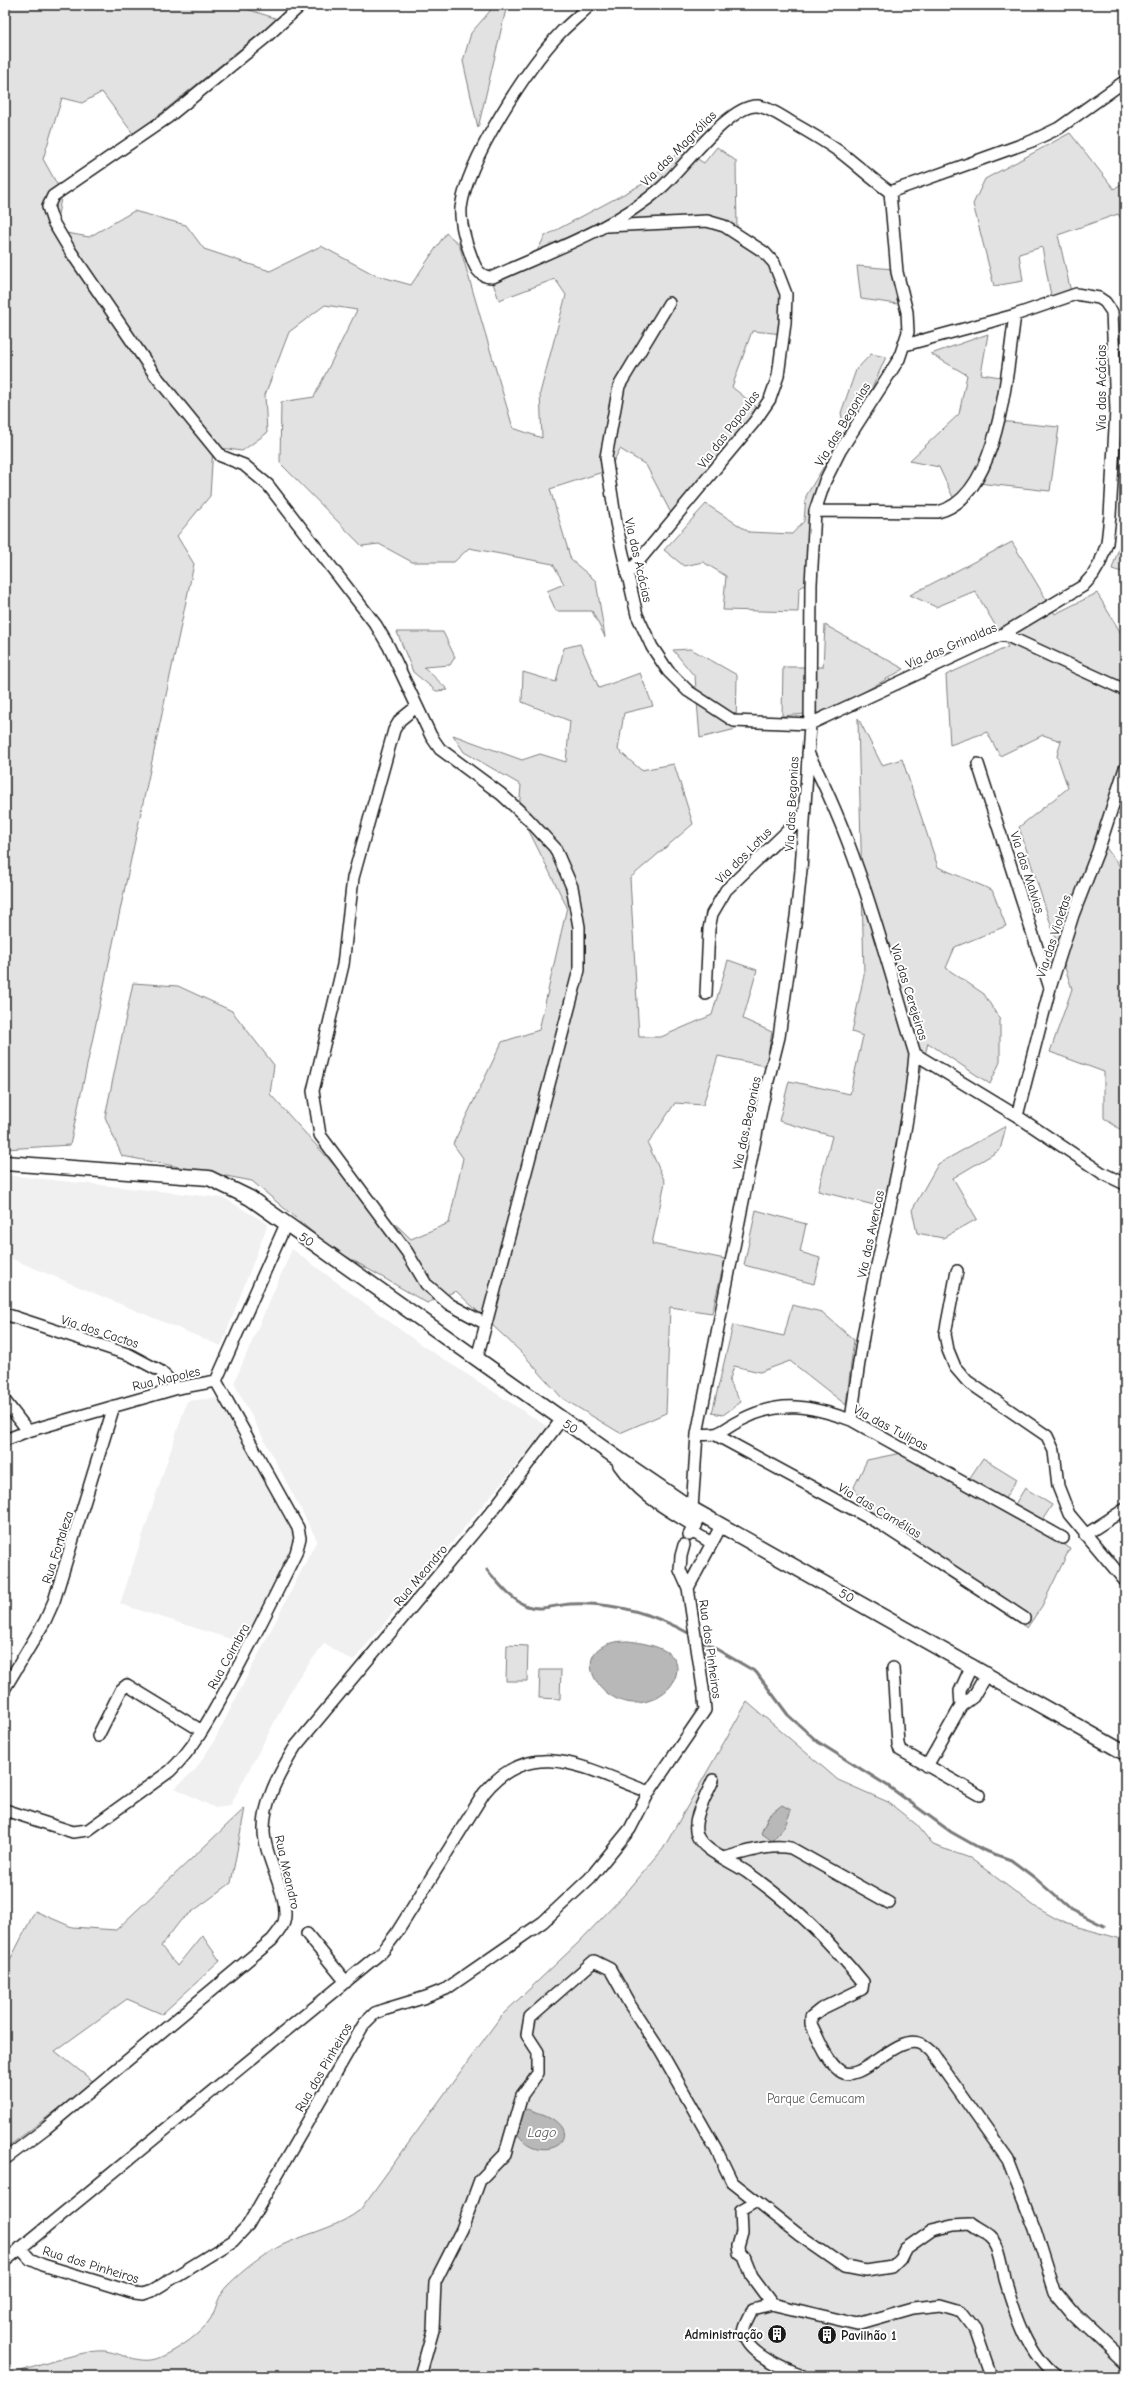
<svg xmlns="http://www.w3.org/2000/svg" width="1130" height="2381" font-family="'Comic Neue',sans-serif">
<style>
.built{fill:#f0f0f0}
.green{fill:#e2e2e2;stroke:#7f7f7f}
.water{fill:#b8b8b8;stroke:#7a7a7a}
.lines{fill:none;stroke-linecap:round;stroke-linejoin:round}
.stream{stroke:#7a7a7a;stroke-width:3}
.minor-casing{stroke:#1c1c1c;stroke-width:14}
.major-casing{stroke:#1c1c1c;stroke-width:17}
.minor{stroke:#fff;stroke-width:11}
.major{stroke:#fff;stroke-width:14}
.labels{text-anchor:middle;stroke-width:4;stroke-linejoin:round;paint-order:stroke}
.street-label{font-size:13px;fill:#1c1c1c;stroke:#fff}
.park-label{font-size:13px;fill:#575757;stroke:#fff}
.poi-label{font-size:13px;font-weight:bold;fill:#1c1c1c;stroke:#fff;text-anchor:end}
.water-label{font-size:14px;font-style:italic;fill:#5a5a5a;stroke:#fff}
</style>
<rect width="100%" height="100%" fill="#fff"/>
<filter id="ink" filterUnits="userSpaceOnUse"><feTurbulence type="fractalNoise" baseFrequency=".025" numOctaves="2"/><feDisplacementMap in="SourceGraphic" scale="8" xChannelSelector="R" yChannelSelector="G"/><feConvolveMatrix kernelMatrix="1 2 1 2 8 2 1 2 1" color-interpolation-filters="sRGB"/></filter>
<g filter="url(#ink)">
<path class="built" d="M5,1175L224,1198L268,1224L221,1346L5,1256Z
M292,1249L417,1342L548,1427L353,1661L324,1644L296,1681L230,1806L215,1808L175,1788L196,1769L214,1741L317,1540L234,1383Z
M223,1397L300,1538L249,1645L120,1604L187,1401Z"/>
<path class="green" d="M5,5H234L278,19L134,135L102,92L82,103L62,98L43,159L62,193L55,231L89,237L134,211L186,225L204,249L270,271L321,246L375,275L411,285L446,233L459,244L513,428L542,438L540,393L566,295L555,279L499,300L490,275L536,253L545,236L652,179L681,149L704,163L717,147L736,161L737,232L773,256L791,292L784,334L752,331L732,387L764,413L673,517L646,465L620,449L609,470L550,489L571,560L596,581L605,637L592,611H556L547,591L564,584L553,564L469,548L454,562H412L379,544L362,546L280,463L281,402L314,397L357,310L325,305L289,332L265,395L267,433L242,451L213,447L210,496L177,536L194,564L70,1145L5,1149Z
M491,5H507L478,128L463,61L471,33L490,11Z
M1070,133L1114,189L1125,181V225L1118,214L1058,235L1071,292L1051,296L1042,247L1019,254L1023,281L994,286L973,204L985,179Z
M857,266L894,269L905,305L861,299Z
M988,334L981,374L1007,378L999,421L1059,427L1050,491L978,483L957,506L939,467L909,461L959,414L967,375L931,354Z
M871,354L886,357L860,415L812,510L810,581L799,589L798,612L723,610L726,576L703,562L684,566L664,550L706,504L749,532L792,534L804,521L806,496L845,431L841,413L856,370Z
M1124,532H1125V573L1112,569Z
M1012,542L1055,614L1097,593L1125,640V817L1106,811L1098,837L1125,873V1133L1104,1118V1072L1050,1052L1072,989L1019,827L1068,788L1057,756L1061,741L1043,735L1000,756L987,732L950,745L946,675L1008,647L975,591L936,607L910,595Z
M825,625L904,669L829,712L782,716L783,667H823Z
M397,632H443L455,657L450,665L424,667L448,690L436,691L413,672Z
M580,644L599,688L640,673L653,706L624,713L618,750L641,770L674,764L693,824L630,878L639,1037H661L712,1015L728,960L757,970L743,1019L772,1032L766,1066L718,1056L703,1105L675,1103L648,1144L665,1182L652,1244L725,1259L712,1313L670,1307L666,1413L620,1433L562,1398L523,1354L456,1291L427,1303L330,1247L252,1181L122,1156L105,1117L133,983L178,986L232,1011L274,1065L270,1094L334,1165L411,1239L449,1223L463,1158L453,1144L502,1042L539,1030L567,907L519,811L521,785L464,752L453,735L522,760L540,754L566,762L570,721L522,702L523,672L556,682L564,648Z
M691,649L737,675L736,729L700,738L695,677L673,650Z
M858,718L882,765L902,759L938,867L992,890L1006,926L955,947L946,968L984,994L1000,1020V1062L990,1084L928,1043L886,1208L818,1191L832,1136L779,1121L789,1081L850,1094L863,1036L852,1032L864,975Z
M1006,1126L1000,1150L953,1178L977,1219L943,1238L917,1233L912,1210L938,1164Z
M756,1210L806,1224L800,1252L820,1258L814,1284L744,1265Z
M792,1305L822,1312L854,1340L846,1405L790,1361L760,1372L734,1366L729,1382L741,1402L723,1415L712,1413L733,1325L784,1336Z
M901,1453L1070,1548L1042,1606L1027,1628L938,1570L862,1505L854,1487L867,1460Z
M983,1458L1017,1479L1004,1500L969,1479Z
M1025,1488L1052,1505L1041,1522L1014,1506Z
M507,1645L528,1646L527,1681H506Z
M540,1670H561L560,1699L539,1698Z
M747,1702L838,1780L888,1802L917,1825L933,1845L970,1858L1037,1908L1064,1923L1125,1940V2376H5V2373H14C36,2367 85,2349 105,2351C125,2354 142,2366 161,2357C179,2349 201,2334 211,2318C217,2307 218,2295 227,2286C244,2269 267,2251 289,2242C313,2232 340,2226 360,2210L501,2016L578,1943L626,1893L663,1849Z
M245,1808L231,1883L181,1920L161,1946L177,1966L202,1935L220,1961L162,2014L127,1999L55,2051L94,2082L5,2149V1970L35,1911L72,1927L116,1930Z"/>
<path class="water" d="M628,1641C645,1643 684,1649 676,1675C673,1686 667,1691 657,1697C606,1726 554,1641 628,1641Z
M782,1805L791,1810L785,1826L772,1841L761,1833L769,1815Z
M528,2109C535,2112 545,2114 551,2118C587,2140 536,2168 515,2130L519,2114Z"/>
<g class="lines">
<path class="stream" d="M487,1570C499,1584 510,1599 527,1606C541,1611 556,1605 570,1604C613,1602 655,1614 692,1635
M699,1639L756,1672L788,1715L818,1742L888,1786L951,1832L983,1850L1011,1860L1035,1878L1070,1909L1104,1926"/>
<g class="minor-casing">
<path id="minor" d="M301,5L265,38L167,118L53,196L48,207L53,222L71,252L155,375L221,456L244,465L268,485L376,625L389,647L431,736L440,749L501,794L527,818L555,848L572,887L579,927V970L477,1358
M590,5C581,14 570,23 561,32C527,68 467,160 461,208C460,221 465,241 470,253C474,265 478,278 493,277C548,252 616,228 661,188C683,169 730,103 758,106C770,108 781,116 791,122C807,131 824,141 840,152C857,165 872,179 890,192
M890,192L1032,141L1059,128L1125,81
M607,226L707,221L724,226L764,252L774,263L786,294L785,323L778,376L770,399L755,421L627,575
M669,303L619,386L606,457L616,523L637,615L652,647L668,671L688,691L734,721L810,724L1003,634L1125,690
M905,345L1015,315L1076,294L1099,298L1105,302L1112,312L1116,410L1110,516L1107,543L1100,563L1093,575L1083,586L1003,634
M815,511L938,512C1000,497 1007,368 1015,315
M416,707L400,720L394,730L353,878L343,965L313,1091L320,1135L407,1252L426,1284L449,1304L486,1324
M808,753C858,847 884,953 915,1054L1017,1116L1102,1173L1125,1184
M978,764L1050,988
M706,994L709,929L712,914L726,890L804,815
M1017,1116L1050,988L1073,915L1098,851L1125,768
M957,1271L945,1334L948,1350L955,1367L967,1381L1047,1436L1054,1451L1058,1486L1069,1514L1125,1581
M5,1314L130,1355L160,1371L178,1388
M216,1381L286,1224
M5,1401L28,1431
M851,1420C856,1385 860,1349 867,1315C883,1228 908,1143 915,1054
M697,1434C724,1436 719,1431 741,1420C781,1399 811,1406 851,1420L1063,1538
M716,1435L880,1524L1024,1618
M5,1440L28,1431L178,1388L216,1381
M692,1509L697,1434L762,1105L779,1037L796,917L801,870L810,724L811,584L815,511L825,481L840,451L899,359L908,332L907,312L897,272L890,192
M691,1531L712,1543
M689,1535L698,1518
M1085,1535L1125,1509
M688,1588L721,1526
M893,1668L898,1744L900,1750L979,1795
M5,1688L45,1621L54,1601L114,1406
M961,1706L960,1691L972,1665
M98,1736L121,1690L127,1685L202,1731
M927,1766L961,1706L973,1697L987,1673
M713,1780C707,1795 691,1820 697,1835C702,1851 735,1863 748,1873C792,1904 829,1940 863,1982L862,1989L821,2009L811,2017V2024C819,2039 826,2061 840,2071C861,2086 896,2032 921,2044C924,2046 928,2049 931,2052L1008,2160L1035,2229L1055,2292L1074,2315L1125,2363
M5,1810L73,1832L88,1830L170,1771C194,1748 209,1720 225,1691C250,1646 273,1600 296,1553L300,1538L298,1528L216,1381
M723,1858C745,1853 769,1843 791,1848L889,1903
M307,1934L346,1982
M5,2159L46,2128L272,1940C277,1934 282,1928 284,1922C291,1898 263,1856 264,1829C264,1799 280,1773 295,1747L496,1506L562,1419
M755,2202L741,2210L742,2232L738,2246L739,2253L744,2257L752,2277L772,2304
M20,2248L30,2259L43,2265L135,2293L143,2294L152,2291L233,2241L248,2225L364,2024L375,2013L383,2010L426,1997L446,1989L543,1922L590,1878L630,1829L649,1792L705,1710L703,1688L688,1588L680,1570L681,1556L684,1545
M5,2261L383,1951L396,1934L484,1793C533,1733 590,1771 649,1792
M420,2376L433,2330L435,2282L462,2229L480,2180L505,2154L522,2095L538,2073V2052L527,2035L530,2017L594,1961L610,1969L630,2005L661,2052L716,2149L732,2182L799,2235L845,2267L866,2271L892,2267L900,2259L905,2249L932,2230L953,2225L970,2224C980,2232 991,2234 997,2247C1001,2256 1003,2269 1005,2279C1015,2313 1028,2354 1056,2376
M803,2376C786,2370 744,2353 744,2332C744,2325 751,2315 753,2309L772,2304L857,2324L913,2308L940,2305L961,2311L975,2329L991,2376"/>
</g>
<g class="major-casing">
<path id="major" d="M5,1163L209,1178L250,1198L617,1458L692,1509L1125,1753
M620,1464C642,1495 663,1505 695,1525"/>
</g>
<use href="#minor" class="minor"/>
<use href="#major" class="major"/>
</g>
</g>
<defs>
<g id="building-disc" transform="scale(1)"><circle r="9.5" fill="#1c1c1c" stroke="#fff"/><path d="M-4-6H4V6H1V3H-1V6H-4ZM-2.5-4.3h1.7v1.8h-1.7ZM.8-4.3h1.7v1.8H.8ZM-2.5-1h1.7V.8h-1.7ZM.8-1h1.7V.8H.8Z" fill="#fff"/></g>
</defs>
<g fill-rule="evenodd">
<use href="#building-disc" x="777" y="2334"/>
<use href="#building-disc" x="827" y="2335"/>
</g>
<g class="labels">
<g class="street-label">
<text transform="translate(678 148) rotate(-45)" y="5">Via das Magnólias</text>
<text transform="translate(1101 388) rotate(-90)" y="5">Via das Acácias</text>
<text transform="translate(842 424) rotate(-59)" y="5">Via das Begonias</text>
<text transform="translate(728 429) rotate(-53)" y="5">Via das Papoulas</text>
<text transform="translate(639 560) rotate(77)" y="5">Via das Acácias</text>
<text transform="translate(951 645) rotate(-23)" y="5">Via das Grinaldas</text>
<text transform="translate(791 804) rotate(-87)" y="5">Via das Begonias</text>
<text transform="translate(743 855) rotate(-45)" y="5">Via dos Lotus</text>
<text transform="translate(1028 872) rotate(72)" y="5">Via das Malvias</text>
<text transform="translate(1053 936) rotate(-72)" y="5">Via das Violetas</text>
<text transform="translate(910 992) rotate(73)" y="5">Via das Cerejeiras</text>
<text transform="translate(746 1123) rotate(-78)" y="5">Via das Begonias</text>
<text transform="translate(870 1234) rotate(-78)" y="5">Via das Avencas</text>
<text transform="translate(307 1239) rotate(35)" y="5">50</text>
<text transform="translate(100 1331) rotate(18)" y="5">Via dos Cactos</text>
<text transform="translate(166 1378) rotate(-13)" y="5">Rua Napoles</text>
<text transform="translate(571 1426) rotate(35)" y="5">50</text>
<text transform="translate(891 1427) rotate(28)" y="5">Via das Tulipas</text>
<text transform="translate(880 1510) rotate(31)" y="5">Via das Camélias</text>
<text transform="translate(57 1547) rotate(-72)" y="5">Rua Fortaleza</text>
<text transform="translate(420 1575) rotate(-50)" y="5">Rua Meandro</text>
<text transform="translate(847 1595) rotate(29)" y="5">50</text>
<text transform="translate(711 1649) rotate(82)" y="5">Rua dos Pinheiros</text>
<text transform="translate(228 1656) rotate(-61)" y="5">Rua Coimbra</text>
<text transform="translate(288 1872) rotate(77)" y="5">Rua Meandro</text>
<text transform="translate(323 2067) rotate(-60)" y="5">Rua dos Pinheiros</text>
<text transform="translate(91 2264) rotate(17)" y="5">Rua dos Pinheiros</text>
</g>
<g class="park-label">
<text x="816" y="2103">Parque Cemucam</text>
</g>
<g class="poi-label">
<text x="763" y="2339">Administração</text>
<text x="841" y="2340" text-anchor="start">Pavilhão 1</text>
</g>
<g class="water-label">
<text x="542" y="2137">Lago</text>
</g>
</g>
<rect width="1130" height="2381" fill="none" stroke="#fff" stroke-width="20"/>
<rect x="10" y="10" width="1110" height="2361" fill="none" stroke="#1c1c1c" stroke-width="1.5" filter="url(#ink)"/>
</svg>
